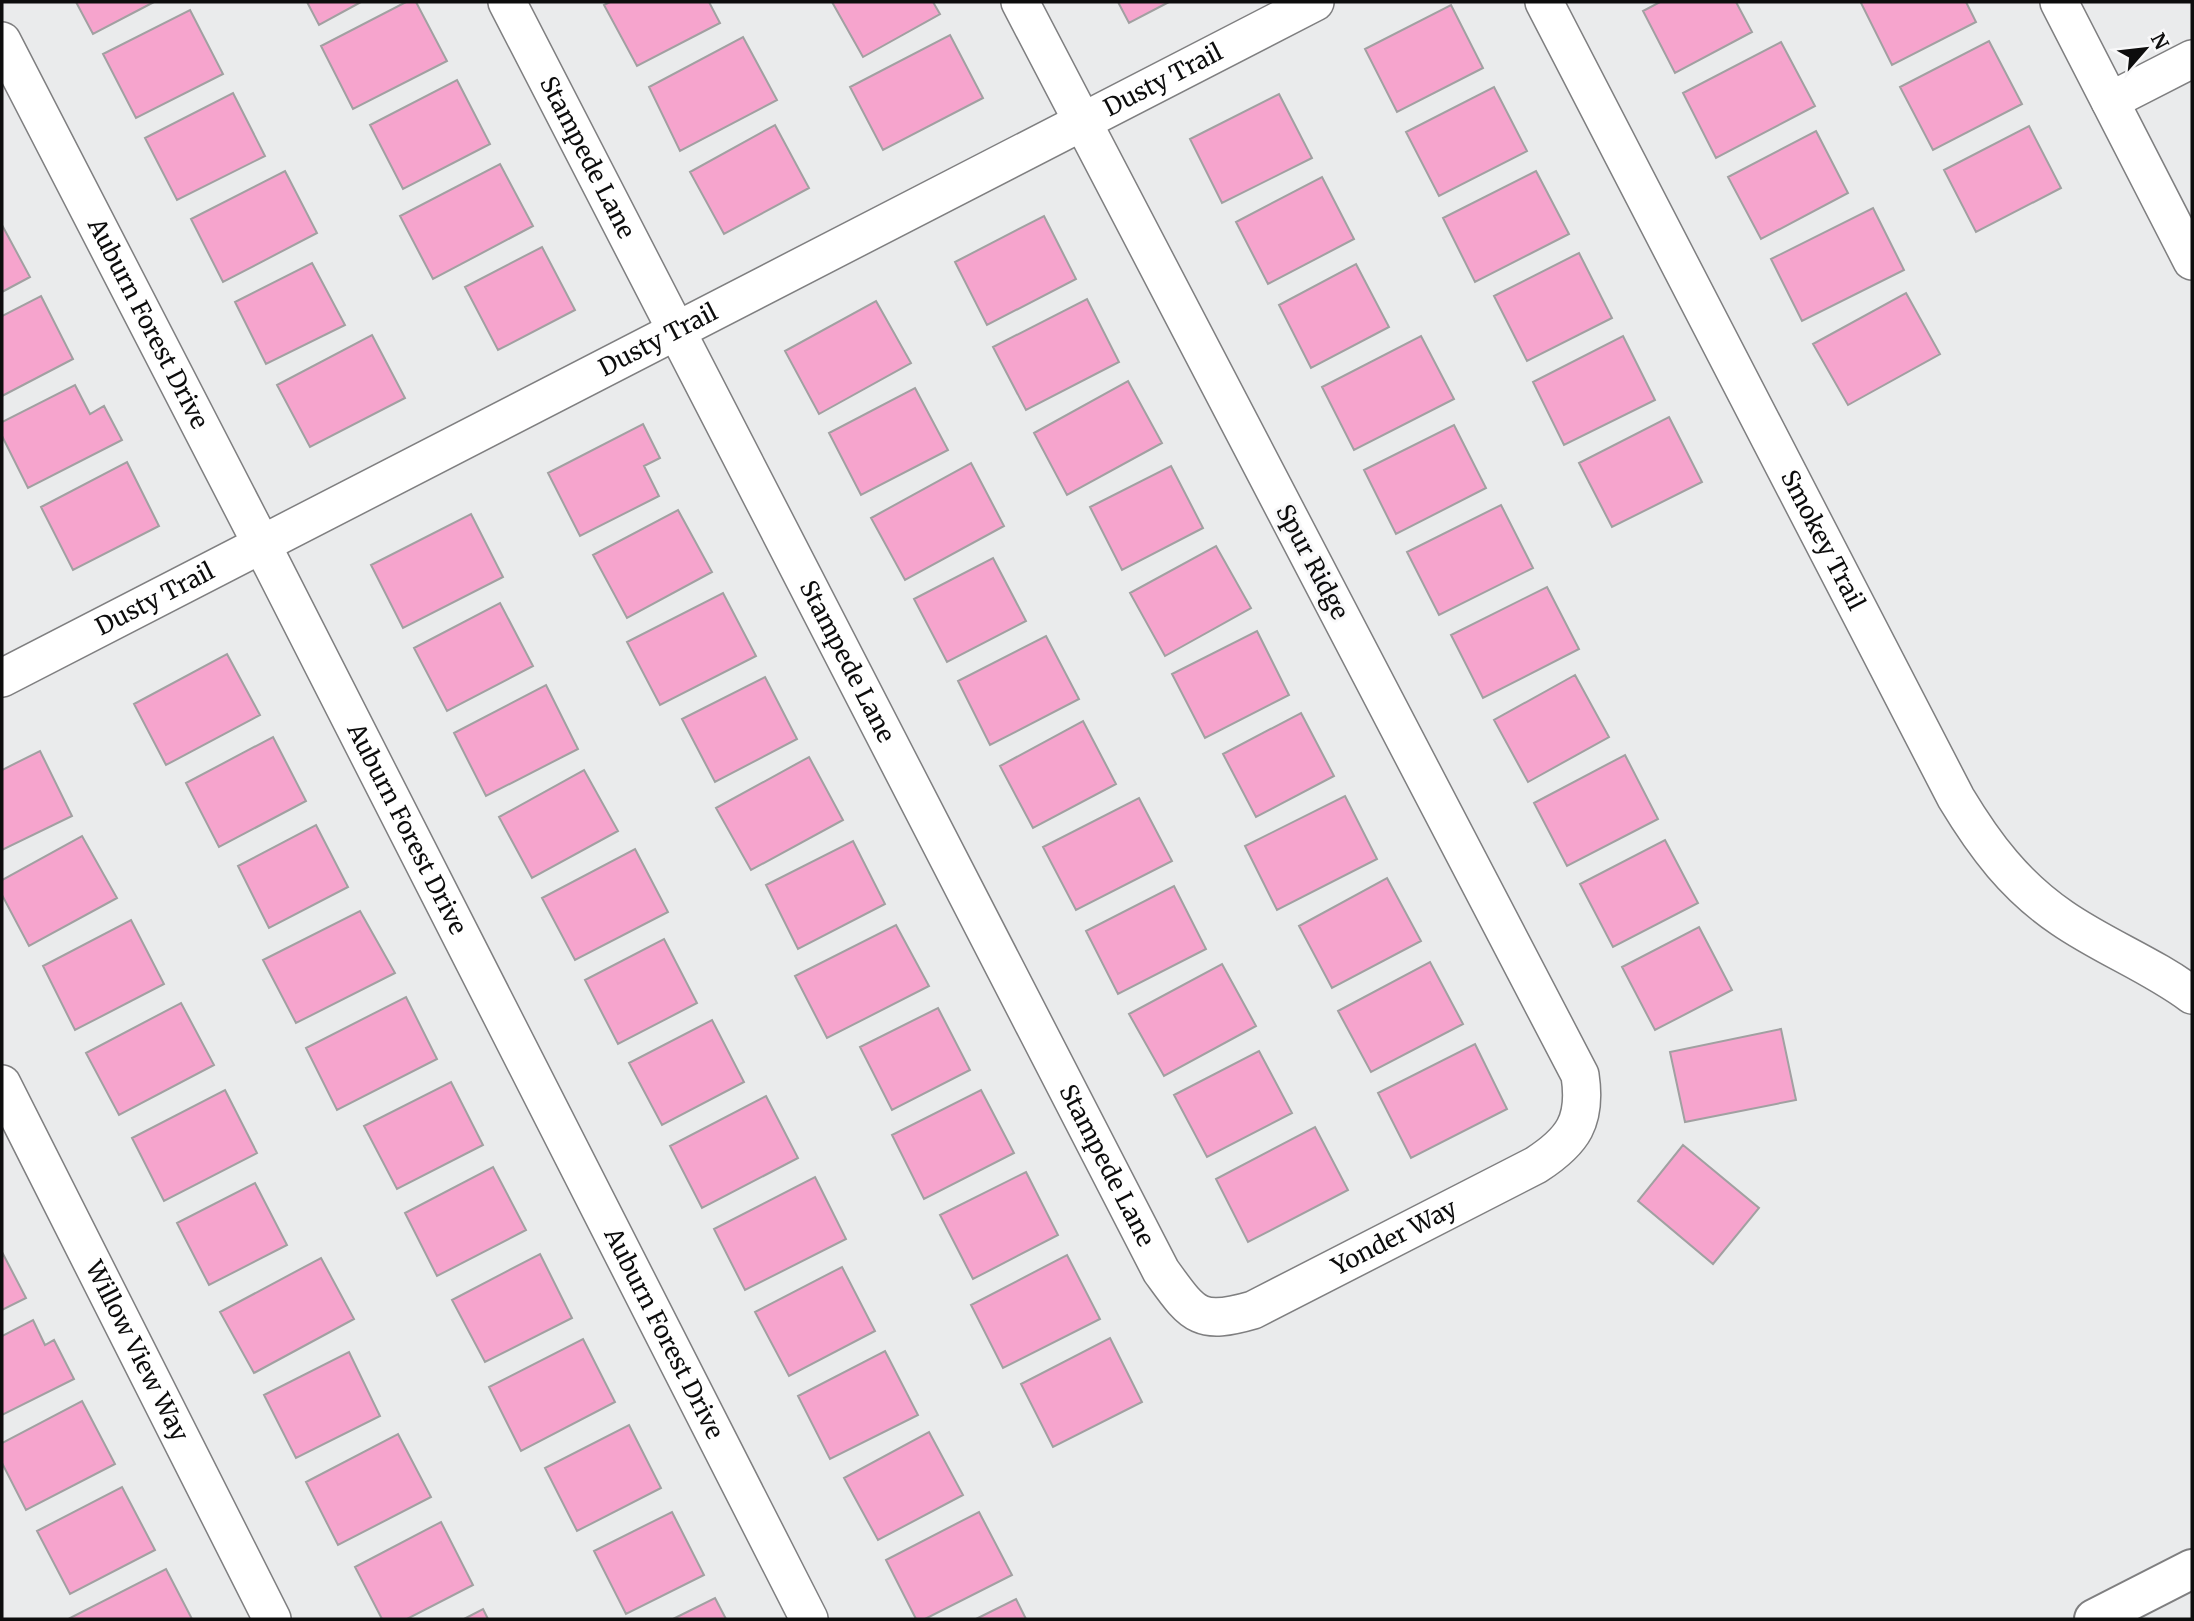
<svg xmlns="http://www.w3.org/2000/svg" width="2194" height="1621" font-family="Merriweather,serif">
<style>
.building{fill:#f6a4cd;stroke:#a1a0a1;stroke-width:2}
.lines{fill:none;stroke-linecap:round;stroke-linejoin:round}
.minor-casing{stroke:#7f7f80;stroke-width:40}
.tertiary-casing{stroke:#7f7f80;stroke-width:42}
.minor{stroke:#fff;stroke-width:37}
.tertiary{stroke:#fff;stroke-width:38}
.labels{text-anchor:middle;stroke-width:6;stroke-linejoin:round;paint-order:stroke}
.street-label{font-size:24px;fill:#0d0d0d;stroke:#f8f8f9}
</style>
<rect width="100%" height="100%" fill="#eaebec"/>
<path class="building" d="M76,2H154L93,34Z
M307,2H361L319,25Z
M406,2H416L447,61L353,109L321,46Z
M610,2H709L720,23L637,66L604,5Z
M832,2H933L940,14L863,57Z
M1118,2H1169L1129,23Z
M1660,2H1736L1752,32L1675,73L1643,11Z
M1862,2H1966L1976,22L1892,65L1861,3Z
M1451,5L1483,68L1397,112L1365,49Z
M190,10L223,74L136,118L103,54Z
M950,35L983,98L883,150L850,87Z
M743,37L777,100L680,151L649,87Z
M1989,41L2022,104L1933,150L1900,87Z
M1781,42L1815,106L1716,158L1683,93Z
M457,80L490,144L403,189L370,125Z
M1494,87L1527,151L1439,196L1406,132Z
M233,93L265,156L177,200L145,138Z
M1279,94L1312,158L1222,203L1190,139Z
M775,125L809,188L724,234L690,172Z
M2029,126L2061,188L1976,232L1944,170Z
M1816,131L1848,193L1761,239L1728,177Z
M500,164L533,226L433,279L400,216Z
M285,171L317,233L223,282L191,219Z
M1536,171L1569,234L1475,282L1443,218Z
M1322,177L1354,239L1268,284L1236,222Z
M1873,208L1904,270L1802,321L1771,259Z
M1044,216L1076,279L987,325L955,262Z
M2,225L30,277L2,292Z
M542,247L575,310L498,350L465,287Z
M1579,253L1612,318L1527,361L1494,296Z
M312,263L345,325L266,364L235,302Z
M1356,264L1389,327L1311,368L1279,305Z
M1906,293L1940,354L1848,405L1813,344Z
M41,296L73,359L2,396V316Z
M1087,299L1119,362L1026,410L993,347Z
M876,301L911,363L819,414L785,351Z
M372,335L405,398L310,447L277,385Z
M1421,336L1454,399L1354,450L1322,387Z
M1623,336L1655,400L1564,445L1533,382Z
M1128,381L1162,443L1067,495L1034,433Z
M75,385L90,414L104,406L122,440L28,488L2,436V422Z
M915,388L948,450L861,495L829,433Z
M1669,417L1702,482L1612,527L1579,463Z
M643,424L660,458L644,466L659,496L580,536L548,473Z
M1454,425L1486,488L1396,534L1364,470Z
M127,462L159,526L73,570L41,507Z
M971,463L1004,526L905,580L871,518Z
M1171,466L1203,528L1122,570L1090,507Z
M1501,505L1533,568L1439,615L1407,552Z
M678,510L712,572L627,618L593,555Z
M471,514L503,577L403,628L371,565Z
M1216,546L1251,608L1165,656L1130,593Z
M993,558L1026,621L947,662L914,599Z
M1547,587L1579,649L1483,698L1451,635Z
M723,593L756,656L660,705L627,642Z
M500,603L533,666L447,711L414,648Z
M1257,631L1289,695L1205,738L1172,674Z
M1046,636L1079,699L990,745L958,681Z
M227,654L260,715L166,765L134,704Z
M1575,675L1609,737L1528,782L1494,720Z
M765,677L797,739L715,782L682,719Z
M546,685L578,749L486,796L454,733Z
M1301,713L1334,776L1256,817L1223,754Z
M1083,721L1116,784L1033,828L1000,766Z
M273,737L306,801L219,847L186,783Z
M40,751L72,816L2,850V770Z
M1625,755L1658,819L1567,866L1534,803Z
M809,757L843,820L751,870L716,808Z
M584,770L618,831L532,878L499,817Z
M1345,796L1377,859L1277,910L1245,846Z
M1139,798L1172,861L1076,910L1043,847Z
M316,825L348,887L269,928L238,866Z
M82,836L117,898L29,946L2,895V880Z
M1665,840L1698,903L1613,947L1580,884Z
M853,841L885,904L798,949L766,885Z
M635,849L668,912L575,960L542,898Z
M1387,878L1421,941L1332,988L1299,926Z
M1174,886L1206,949L1118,994L1086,931Z
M360,911L395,973L296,1023L263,960Z
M131,920L164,984L75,1030L43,966Z
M896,925L929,986L827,1038L795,976Z
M1699,927L1732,990L1655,1030L1622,967Z
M664,939L697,1003L618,1044L585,980Z
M1430,962L1463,1024L1371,1072L1338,1011Z
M1222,964L1256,1026L1164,1076L1129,1014Z
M406,997L437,1059L337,1110L306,1048Z
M181,1003L214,1065L119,1115L86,1053Z
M938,1008L970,1070L892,1110L860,1047Z
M712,1020L744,1082L662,1125L629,1063Z
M1781,1029L1796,1100L1685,1122L1670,1052Z
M1475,1044L1507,1109L1411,1158L1378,1093Z
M1259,1051L1292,1113L1207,1157L1174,1095Z
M451,1082L483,1145L397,1189L364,1126Z
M225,1090L257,1153L164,1201L132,1138Z
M981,1090L1014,1153L924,1199L892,1135Z
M766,1096L798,1158L702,1208L670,1146Z
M1315,1127L1348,1190L1248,1242L1216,1179Z
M1683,1145L1759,1208L1713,1264L1638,1201Z
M493,1167L526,1230L437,1276L405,1213Z
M1026,1172L1058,1235L973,1279L940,1215Z
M815,1177L846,1239L745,1290L714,1229Z
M255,1183L287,1245L209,1285L177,1223Z
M2,1252L26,1298L2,1310Z
M540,1254L572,1318L485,1362L452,1300Z
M1067,1255L1100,1319L1003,1368L971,1305Z
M321,1258L354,1319L254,1373L220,1312Z
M842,1267L875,1331L789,1376L755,1312Z
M33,1320L45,1345L54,1340L74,1379L2,1415V1336Z
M1110,1338L1142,1402L1053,1447L1021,1384Z
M583,1339L615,1402L521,1451L489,1387Z
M885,1351L918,1415L830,1459L798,1396Z
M349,1352L380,1416L296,1458L264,1395Z
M82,1401L115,1464L26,1510L2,1463V1443Z
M629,1425L661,1488L577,1531L545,1468Z
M929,1432L963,1495L878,1540L844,1478Z
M398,1434L431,1497L338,1545L306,1482Z
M122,1487L155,1550L70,1594L37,1531Z
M672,1512L704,1575L626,1614L594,1551Z
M979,1512L1012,1575L925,1619H916L886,1560Z
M441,1522L473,1585L407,1619H382L355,1567Z
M166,1569L192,1619H71L70,1618Z
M715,1598L726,1619H673Z
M1016,1599L1026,1619H976Z
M483,1609L488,1619H464Z"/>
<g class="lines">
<g class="minor-casing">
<g id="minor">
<path id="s1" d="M507,2L1161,1271C1193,1315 1198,1326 1253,1310L1536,1165C1573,1141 1587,1121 1580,1075L1020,2"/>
<path id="s2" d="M1544,2L1956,798C1985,846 2015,886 2062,918C2104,947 2152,965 2192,995"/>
<path d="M2059,2L2192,261"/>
<path id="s3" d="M2,41L262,545L809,1619"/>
<path d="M2110,101L2192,59"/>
<path id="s4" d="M2,678L1315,2"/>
<path id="s5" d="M2,1084L272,1619"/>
</g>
</g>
<g class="tertiary-casing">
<path id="tertiary" d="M2094,1619L2192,1569"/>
</g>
<use href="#minor" class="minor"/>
<use href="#tertiary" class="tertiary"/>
</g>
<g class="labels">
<g class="street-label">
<text dy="8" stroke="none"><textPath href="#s4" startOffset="1306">Dusty Trail</textPath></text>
<text dy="8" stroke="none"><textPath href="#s1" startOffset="175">Stampede Lane</textPath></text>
<text dy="8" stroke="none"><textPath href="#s3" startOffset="318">Auburn Forest Drive</textPath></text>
<text dy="8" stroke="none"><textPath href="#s4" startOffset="738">Dusty Trail</textPath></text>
<text dy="8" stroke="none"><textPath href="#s2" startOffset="606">Smokey Trail</textPath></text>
<text transform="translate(1312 562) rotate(62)" y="8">Spur Ridge</text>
<text dy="8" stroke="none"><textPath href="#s4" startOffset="172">Dusty Trail</textPath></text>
<text dy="8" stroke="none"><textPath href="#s1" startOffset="742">Stampede Lane</textPath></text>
<text dy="8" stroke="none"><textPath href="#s3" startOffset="886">Auburn Forest Drive</textPath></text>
<text dy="8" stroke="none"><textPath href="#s1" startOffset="1309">Stampede Lane</textPath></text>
<text dy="8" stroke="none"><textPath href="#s1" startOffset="1699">Yonder Way</textPath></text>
<text dy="8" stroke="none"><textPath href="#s3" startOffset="1452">Auburn Forest Drive</textPath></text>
<text dy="8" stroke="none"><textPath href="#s5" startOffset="299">Willow View Way</textPath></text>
</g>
</g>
<rect width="2194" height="1621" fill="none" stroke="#0d0d0d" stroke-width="7"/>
<g transform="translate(2145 49) rotate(62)" stroke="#f8f8f9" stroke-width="5" paint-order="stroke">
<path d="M0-5L12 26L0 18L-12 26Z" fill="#0d0d0d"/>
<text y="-10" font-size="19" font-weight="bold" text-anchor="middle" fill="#0d0d0d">N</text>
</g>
</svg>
